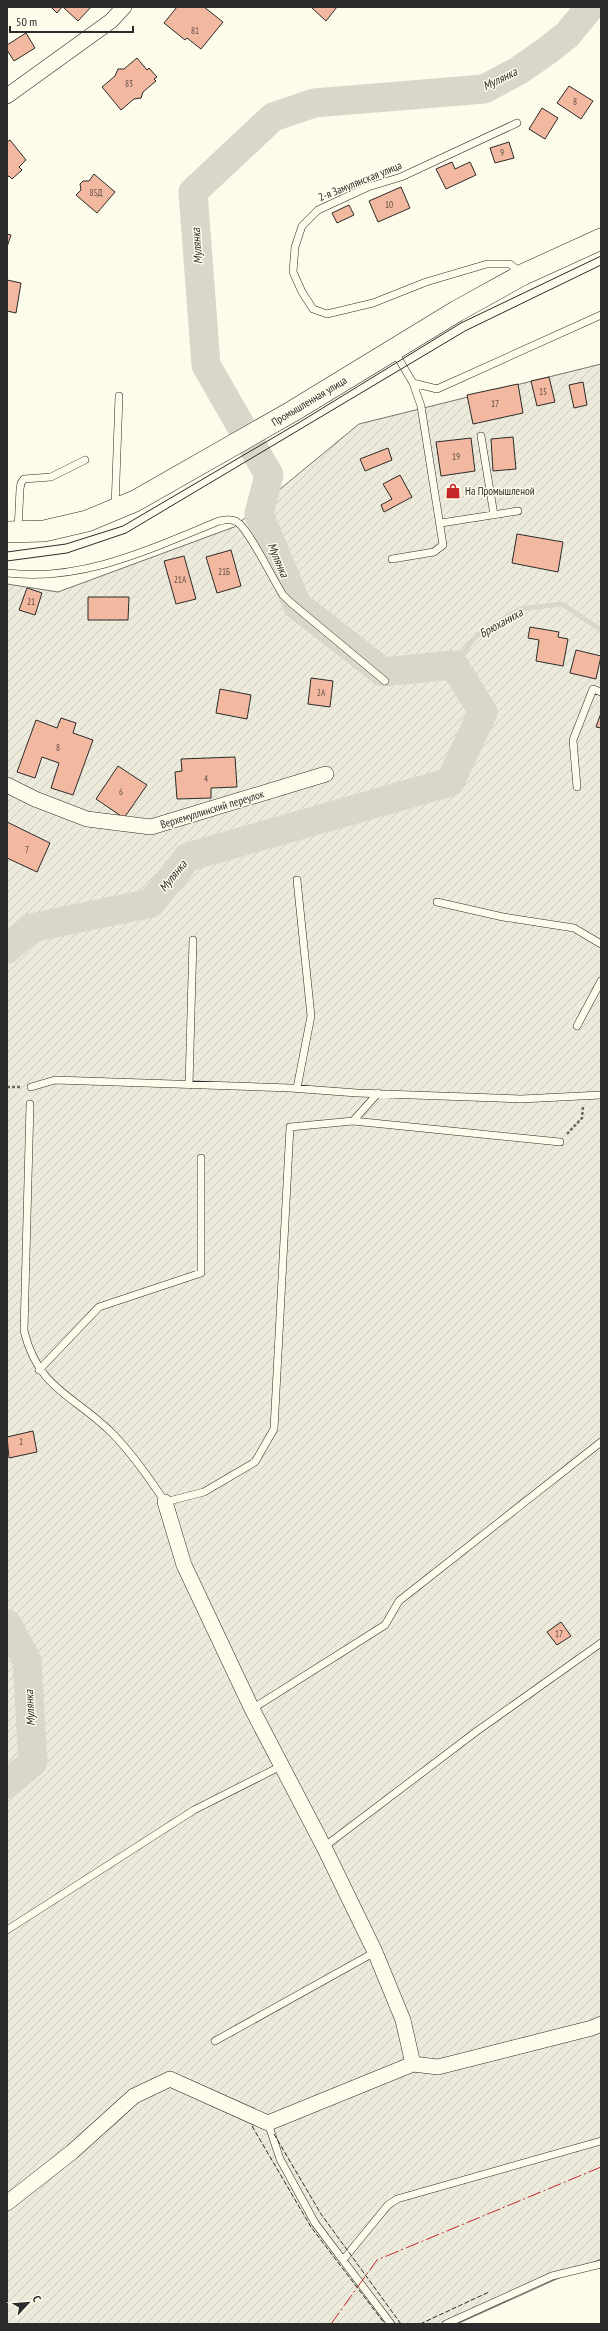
<svg xmlns="http://www.w3.org/2000/svg" width="608" height="2331" font-family="'PT Sans Narrow',sans-serif">
<style>
.garden{fill:url(#garden-furrows);stroke:#74746e}
.lines{fill:none;stroke-linecap:round;stroke-linejoin:round}
.stream{stroke:#d8d7c9;stroke-width:5}
.river{stroke:#d8d7c9;stroke-width:29}
.building{fill:#f2b8a0;stroke:#2b2b2b}
.lane-casing{stroke:#2b2b2b;stroke-width:8}
.street-casing{stroke:#2b2b2b;stroke-width:16}
.secondary-casing{stroke:#2b2b2b;stroke-width:22}
.path{stroke:#6a6964;stroke-width:2.5;stroke-dasharray:3 2;stroke-linecap:butt}
.lane{stroke:#fdfbea;stroke-width:7}
.street{stroke:#fdfbea;stroke-width:15}
.secondary{stroke:#fdfbea;stroke-width:21}
.tram{stroke:#2b2b2b;stroke-width:1}
.fence{stroke:#2b2b2b;stroke-width:1;stroke-dasharray:5 2;stroke-linecap:butt}
.power{stroke:#c62828;stroke-width:1;stroke-dasharray:14 3 2 3;stroke-linecap:butt}
.labels{text-anchor:middle;stroke-width:3;stroke-linejoin:round;paint-order:stroke}
.number-label{font-size:9px;fill:#5d4e48}
.street-label{font-size:11px;fill:#2b2b2b;stroke:#fdfbea}
.poi-label{font-size:11px;fill:#2b2b2b;stroke:#fdfbea;text-anchor:start}
.water-label{font-size:12px;font-style:italic;fill:#2b2b2b;stroke:#fdfbea}
</style>
<defs>
<pattern id="garden-furrows" width="10" height="10" patternUnits="userSpaceOnUse"><rect width="10" height="10" fill="#ecebdb"/><path d="M-1 1l2-2M0 10L10 0M9 11l2-2" fill="none" stroke="#cbcabc"/></pattern>
</defs>
<rect width="100%" height="100%" fill="#fdfbea"/>
<path class="garden" d="M601,364V2259L457,2324H7V584L58,592L234,527L359,424Z"/>
<g class="lines">
<path class="stream" d="M454,665L476,636L520,609L562,604L601,630"/>
<path class="river" d="M7,949L31,928L151,903L188,857L450,782L483,712L454,665L383,672L297,605L259,514L269,475L206,365L193,192L273,117L314,103L484,89L518,71L548,50L567,35L590,7
M7,1624L27,1661L33,1762L7,1784"/>
</g>
<path class="building" d="M51,7H62L57,13Z
M63,7H91L78,21Z
M177,7H204L223,22L201,49L187,38L185,40L164,23Z
M311,7H337L326,21Z
M26,33L35,48L14,61L7,50V45Z
M137,58L147,70L149,68L157,77L154,79L156,81L143,92L141,98L134,99L121,110L102,87L115,76L118,69H124Z
M569,86L593,101L581,119L557,103Z
M542,108L558,118L545,139L529,129Z
M10,140L26,160L19,167L22,170L12,179L9,176L7,177V142Z
M509,142L514,158L495,163L490,148Z
M452,162L455,169L470,162L476,175L446,189L436,169Z
M94,174L115,192L97,213L76,195L81,190L80,184L83,181H89Z
M401,187L410,208L378,222L369,201Z
M349,205L354,215L337,223L332,213Z
M7,234L11,235L7,247Z
M7,280L21,283L16,313L7,311Z
M549,377L555,402L537,406L531,381Z
M583,382L587,405L574,408L569,385Z
M518,384L523,413L473,424L467,395Z
M513,437L516,469L493,471L491,439Z
M471,438L475,471L441,476L436,442Z
M388,448L392,460L365,471L360,459Z
M400,475L412,497L384,512L381,505L392,499L383,484Z
M517,534L563,542L558,572L512,563Z
M231,550L241,586L217,593L206,557Z
M184,556L196,599L176,604L164,561Z
M27,588L42,593L35,615L19,610Z
M88,597H129L128,620H88Z
M530,627L559,632L558,637L568,639L563,666L536,661L539,640L528,638Z
M576,650L601,656L596,679L570,673Z
M311,678L333,681L330,707L308,704Z
M220,689L251,695L247,719L216,713Z
M601,713V728L596,727Z
M61,718L76,723L73,733L93,740L73,795L51,788L59,763L42,757L35,778L17,772L36,720L57,728Z
M235,757L237,787L211,788V798L177,799L175,772L182,771L181,759Z
M118,766L147,785L124,818L96,799Z
M7,822L50,843L37,872L7,858Z
M33,1431L37,1452L9,1458L7,1437Z
M561,1622L571,1636L557,1645L547,1632Z"/>
<g class="lines">
<g class="lane-casing">
<path id="lane" d="M517,123L401,177L368,187L318,210L302,226L295,247L293,272L302,292L313,309L327,314L373,303L426,282L487,264H510L521,273
M394,351L413,383L437,389L601,315
M481,436L494,515
M115,507L119,396
M441,523L518,511
M18,530L20,489L21,483L24,479L51,477L85,460
M392,559L434,552L443,545L421,406L413,383
M7,573C83,582 150,549 219,521C224,520 231,518 237,522C249,529 273,580 283,595L290,602L385,681
M577,787L573,740L593,689L601,692
M297,880L311,1016L297,1088
M437,902L503,917L574,928L601,944
M577,1026L601,981
M189,1085L193,940
M31,1087L55,1080L290,1088L357,1093L521,1099L601,1095
M30,1104L24,1331C39,1391 75,1395 113,1434C133,1455 150,1479 165,1502L204,1492L255,1462L274,1429L290,1127L353,1121L378,1093
M353,1121L560,1142
M39,1370L99,1307L201,1273V1158
M252,1709L385,1625L399,1601L601,1442
M324,1847L477,1731L601,1643
M7,1930L194,1810L281,1766
M215,2041L375,1952
M268,2123L280,2159L315,2223L391,2324
M343,2260L388,2205L397,2199L601,2141
M446,2324L552,2276L601,2264"/>
</g>
<g class="street-casing">
<path id="street" d="M7,96L111,21L124,7
M7,785L35,799L87,819L151,827L326,774
M165,1502L184,1565L252,1709L324,1847L375,1952L403,2020L413,2064
M7,2203L72,2152L134,2096L170,2079L268,2123L413,2064L438,2067L592,2028L601,2024"/>
</g>
<g class="secondary-casing">
<path id="secondary" d="M7,532L44,531L87,521L135,501L293,411L457,311L522,275L601,239"/>
</g>
<path class="path" d="M7,1087H21
M567,1134L582,1118L583,1107"/>
<use href="#lane" class="lane"/>
<use href="#street" class="street"/>
<use href="#secondary" class="secondary"/>
<path class="tram" d="M7,552L66,544L123,526L300,422L461,323L601,256
M7,561L67,553L126,533L465,331L601,265"/>
<path class="fence" d="M252,2126L311,2227L385,2324
M274,2134L321,2214L401,2324
M420,2324L489,2292"/>
<path class="power" d="M331,2324L377,2260L601,2167"/>
</g>
<defs>
<g id="shop-bare" transform="scale(1.2)"><path d="M-5-2.5h2.3a2.7 3.5 0 0 1 5.4 0H5L5.5 6h-11ZM-1.5-2.5h3a1.5 2.3 0 0 0-3 0Z" fill="#c62828" stroke="#fdfbea" stroke-width="2.5" paint-order="stroke"/></g>
</defs>
<g fill-rule="evenodd">
<use href="#shop-bare" x="453" y="491"/>
</g>
<g class="labels">
<g class="number-label">
<text x="195" y="34">81</text>
<text x="129" y="87">83</text>
<text x="575" y="105">8</text>
<text x="502" y="156">9</text>
<text x="96" y="196">85Д</text>
<text x="389" y="208">10</text>
<text x="543" y="395">15</text>
<text x="495" y="407">17</text>
<text x="456" y="460">19</text>
<text x="224" y="575">21Б</text>
<text x="180" y="583">21А</text>
<text x="31" y="605">21</text>
<text x="321" y="696">2А</text>
<text x="58" y="751">8</text>
<text x="206" y="782">4</text>
<text x="121" y="795">6</text>
<text x="27" y="853">7</text>
<text x="21" y="1445">1</text>
<text x="559" y="1637">17</text>
</g>
<g class="street-label">
<text transform="translate(360 181) rotate(-22)" y="4">2-я Замулянская улица</text>
<text transform="translate(309 401) rotate(-31)" y="4">Промышленная улица</text>
<text transform="translate(212 809) rotate(-17)" y="4">Верхемуллинский переулок</text>
</g>
<g class="poi-label">
<text x="465" y="495">На Промышленой</text>
</g>
<g class="water-label">
<text transform="translate(500 79) rotate(-26)" y="4">Мулянка</text>
<text transform="translate(197 246) rotate(-94)" y="4">Мулянка</text>
<text transform="translate(278 560) rotate(67)" y="4">Мулянка</text>
<text transform="translate(501 623) rotate(-29)" y="4">Брюханиха</text>
<text transform="translate(173 876) rotate(-51)" y="4">Мулянка</text>
<text transform="translate(30 1708) rotate(-93)" y="4">Мулянка</text>
</g>
</g>
<rect width="608" height="2331" fill="none" stroke="#2b2b2b" stroke-width="16"/>
<g transform="translate(28 2303) rotate(64)" stroke="#fdfbea" stroke-width="3" paint-order="stroke">
<path d="M0-3L7 15L0 10L-7 15Z" fill="#2b2b2b"/>
<text y="-6" font-size="11" font-weight="bold" text-anchor="middle" fill="#2b2b2b">С</text>
</g>
<path d="M10 26v6h123v-6" fill="none" stroke="#2b2b2b" stroke-width="2"/>
<text x="16" y="26" font-size="12" fill="#2b2b2b" stroke="#fdfbea" stroke-width="3" paint-order="stroke">50 m</text>
</svg>
